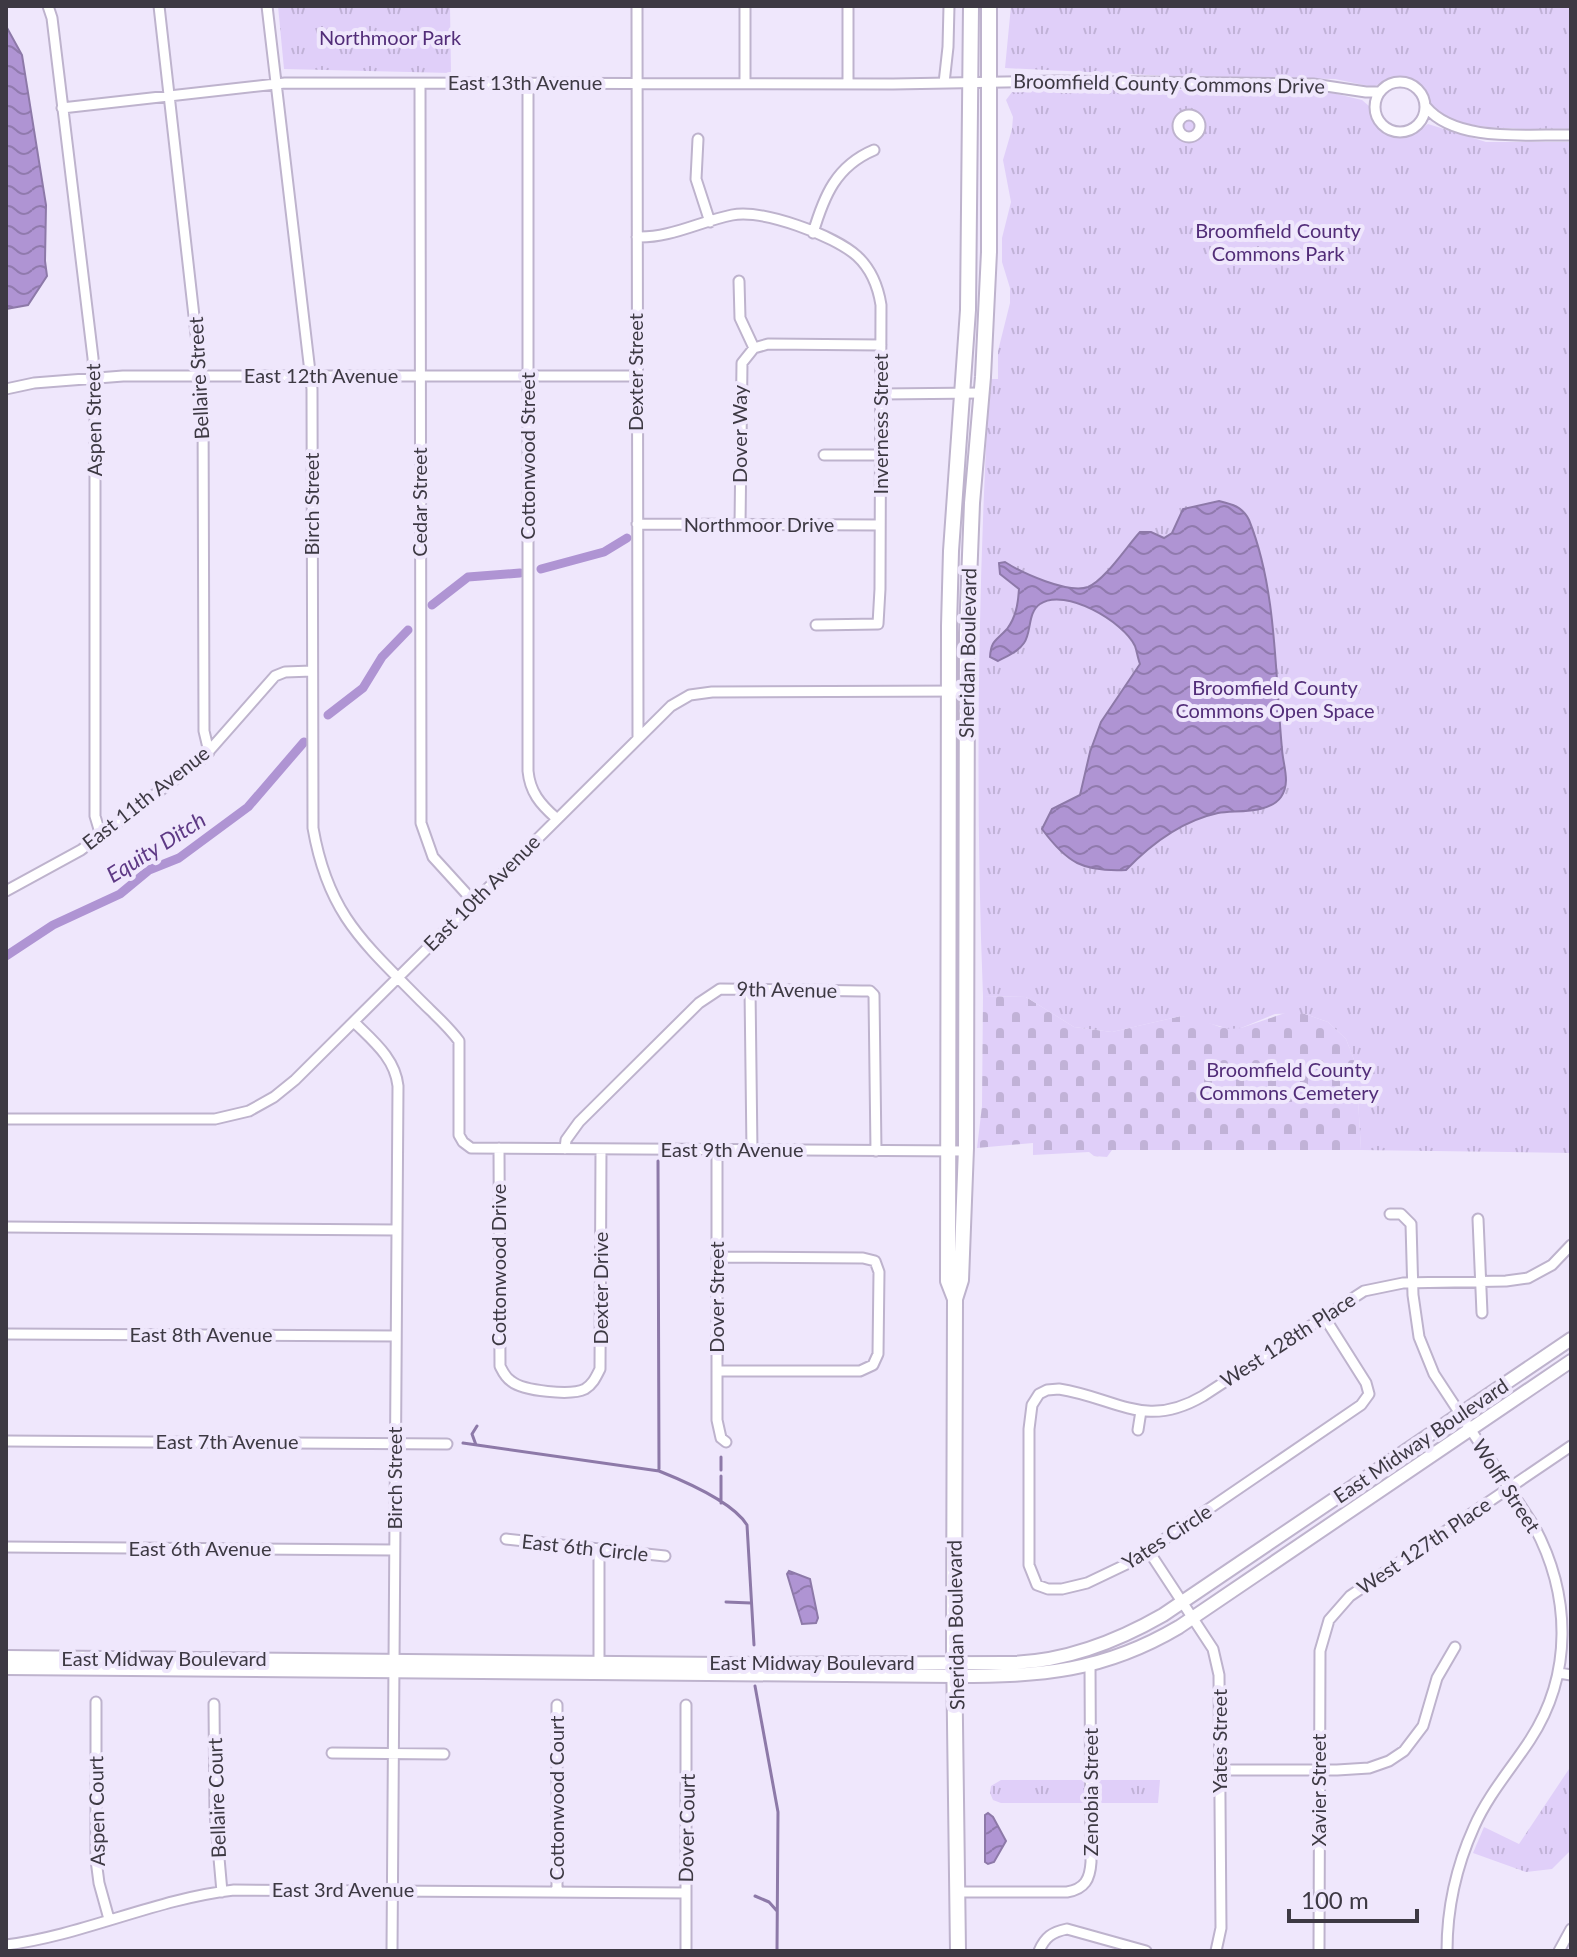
<svg xmlns="http://www.w3.org/2000/svg" width="1577" height="1957" font-family="Lato,sans-serif">
<style>
.cemetery{fill:url(#cemetery-stones)}
.park{fill:url(#park-tufts)}
.water{fill:url(#water-waves);stroke:#8d79a8;stroke-width:2}
.lines{fill:none;stroke-linecap:round;stroke-linejoin:round}
.stream{stroke:#8d79a8;stroke-width:3}
.canal{stroke:#af94d3;stroke-width:9}
.street-casing{stroke:#beb3cd;stroke-width:13}
.secondary-casing{stroke:#beb3cd;stroke-width:16}
.primary-casing{stroke:#beb3cd;stroke-width:18}
.street{stroke:#fff;stroke-width:9}
.secondary{stroke:#fff;stroke-width:12}
.primary{stroke:#fff;stroke-width:14}
.labels{text-anchor:middle;stroke-width:8;stroke-linejoin:round;paint-order:stroke}
.park-label{font-size:20px;fill:#522d78;stroke:#efe7fc}
.street-label{font-size:20px;fill:#3d3943;stroke:#efe7fc}
.water-label{font-size:22px;font-style:italic;fill:#5e3985;stroke:#efe7fc}
</style>
<defs>
<pattern id="cemetery-stones" width="16" height="16" patternUnits="userSpaceOnUse" patternTransform="scale(2)"><rect width="16" height="16" fill="#e0cff9"/><path d="M2 7V4a2 2 0 0 1 4 0v3zM10 15v-3a2 2 0 0 1 4 0v3z" fill="#c1b2d7"/></pattern>
<pattern id="park-tufts" width="24" height="20" patternUnits="userSpaceOnUse" patternTransform="scale(2)"><rect width="24" height="20" fill="#e0cff9"/><path d="M3 7l-1-3M5 7V3M7 7l1-3M15 17l-1-3M17 17v-4M19 17l1-3" fill="none" stroke="#c1b2d7"/></pattern>
<pattern id="water-waves" width="16" height="10" patternUnits="userSpaceOnUse" patternTransform="scale(2)"><rect width="16" height="10" fill="#af94d3"/><path d="M0 5q4-4 8 0t8 0" fill="none" stroke="#907aad"/></pattern>
</defs>
<rect width="100%" height="100%" fill="#efe7fc"/>
<path class="cemetery" d="M983,996L1026,997L1074,1027L1112,1032L1181,1016L1193,1017L1220,1027L1241,1028L1288,1012L1302,1013L1328,1022L1346,1039L1356,1065L1361,1150H1112L1107,1157L1094,1156L1089,1152L1033,1155V1143L977,1148L982,1106Z"/>
<path class="park" d="M278,6H450L451,73L284,69Z
M1011,6H1571V129C1537,128 1461,134 1435,109C1426,101 1424,89 1412,79H1389L1373,87L1335,79L1170,76L1005,68Z
M1062,89L1324,91L1362,100L1369,106L1375,123L1389,136H1411L1428,124L1486,142H1571V1153L1361,1150L1356,1065L1346,1039L1328,1022L1302,1013L1275,1014L1241,1028L1230,1029L1181,1016L1112,1032L1074,1027L1026,997L983,996C975,792 978,589 989,386L990,379H998V351L1010,303V288L1002,262V238L1011,202L1003,160L1012,129L1013,117L1006,100L1012,92Z
M1571,1766V1850L1552,1869L1526,1872L1473,1853L1484,1827L1519,1844Z
M1001,1780H1160L1158,1803H1001L993,1800L990,1793L991,1786Z"/>
<path class="water" d="M6,26L22,55L46,205L45,261L47,276L28,305L6,309Z
M1219,501C1232,504 1243,507 1249,520C1277,589 1275,676 1282,749C1283,766 1291,782 1281,797C1269,814 1237,810 1218,813C1181,821 1151,844 1126,870C1083,872 1067,863 1042,829L1052,809L1080,795L1090,752L1101,722L1140,664C1138,659 1137,652 1135,646C1124,622 1065,587 1040,604C1027,613 1032,632 1024,643C1018,652 1007,656 998,661L990,657C991,640 996,641 1007,629C1016,617 1018,604 1019,589L1000,574L999,563L1005,562C1022,573 1068,594 1088,587C1105,580 1127,546 1140,532H1151L1164,538L1172,533L1183,509Z
M789,1571L810,1579L818,1618L816,1623L802,1624L787,1574Z
M988,1813L993,1817L1006,1841L994,1862L988,1864L985,1862V1815Z"/>
<g class="lines">
<path class="stream" d="M658,1161L659,1469
M463,1443L659,1471C684,1481 733,1502 747,1525L754,1645
M476,1445L472,1434L477,1426
M721,1470V1457
M721,1503V1476
M726,1602L751,1603
M755,1686L778,1812L777,1951
M755,1896L769,1902L777,1911"/>
<path class="canal" d="M541,569L604,552L627,538
M432,605L468,577L520,573
M328,715L363,688L382,657L408,630
M6,956L53,925L120,894L149,870L179,858L248,807L304,742"/>
<g class="street-casing">
<path id="street" d="M48,6L52,18L93,358L95,397V816L101,836
M159,6L203,396L204,731L209,752
M267,6L312,389L313,828C328,914 363,942 421,1001C434,1014 448,1026 459,1041V1135L463,1142L471,1148L966,1151
M637,6L638,738
M848,6V84
M1375 107a25 25 0 1 1 50 0a25 25 0 1 1-50 0Z
M528,83V771C530,792 540,804 556,818
M745,83V6
M944,83L948,47L949,6
M420,84L421,823L433,857L474,902
M1426,107C1456,143 1528,134 1571,135
M62,108L285,83L893,84L1054,81L1313,84L1366,92H1380
M1178 126a11 11 0 1 1 22 0a11 11 0 1 1-22 0Z
M698,139L696,179L710,222
M813,233C824,196 836,166 874,150
M637,237C671,238 698,222 732,215C762,209 834,235 857,256C871,269 878,286 881,305L880,589L878,624L816,625
M739,281L740,318L754,348
M6,389L34,383L123,376H636
M881,394L981,393
M824,455H880
M637,524L880,525
M740,525L742,363L754,348L768,344L881,345
M6,891L81,850L202,759L275,676L285,672L312,671
M750,989L752,1151
M354,1022C373,1041 395,1058 398,1086L392,1951
M6,1119H215L249,1111L274,1097L295,1080L671,706L690,695L712,692L967,691
M499,1148L500,1366C503,1372 505,1377 511,1381C523,1391 571,1396 585,1389C593,1384 596,1377 600,1369L601,1149
M565,1149L566,1140L579,1122L699,1003L720,989L862,991H870L874,995L876,1151
M717,1150V1420L721,1438L726,1442
M1390,1214H1401L1411,1224L1413,1295L1419,1337L1434,1374L1534,1526C1571,1595 1573,1674 1530,1740C1511,1769 1488,1795 1474,1827C1456,1867 1447,1908 1447,1951
M1478,1219L1482,1313
M6,1227L397,1230
M717,1257L863,1258L875,1261L879,1272L878,1354L873,1365L860,1371H717
M6,1334L396,1336
M1039,1394L1032,1405L1029,1429V1565L1037,1585L1048,1589H1062L1087,1583L1131,1562L1361,1405L1369,1394L1366,1383L1323,1315
M1039,1394L1047,1390L1059,1389C1117,1398 1145,1430 1203,1396L1364,1291L1403,1283L1506,1281L1528,1278L1552,1265L1571,1245
M1138,1430L1141,1411
M6,1441L447,1444
M506,1539L665,1556
M6,1547L394,1550
M1148,1550L1213,1649L1219,1675L1221,1928L1216,1951
M599,1667V1551
M1559,1673L1571,1675
M96,1702V1860L99,1883L109,1919
M214,1704L215,1813L222,1892
M557,1705V1892
M332,1753L444,1754
M1220,1770H1337L1369,1768L1389,1761L1404,1751L1423,1726L1437,1678L1455,1647
M959,1892H1067C1085,1889 1090,1879 1091,1862L1090,1665
M6,1945C84,1935 155,1899 234,1890L686,1893
M686,1951V1705
M1039,1951C1045,1937 1052,1932 1067,1929L1146,1951
M1319,1951L1320,1651L1329,1620L1350,1596L1571,1446
M1559,1951L1571,1929"/>
</g>
<g class="secondary-casing">
<path id="secondary" d="M6,1657L725,1664L1009,1663C1064,1662 1116,1642 1163,1615L1571,1339
M6,1668L955,1676C1041,1676 1103,1672 1179,1627L1571,1361"/>
</g>
<g class="primary-casing">
<path id="primary" d="M955,1299L961,1280L966,1148L967,633L972,503L983,377L989,252V6
M958,1951L954,1648L955,1299L948,1281L949,626L951,551L968,310L971,6"/>
</g>
<use href="#street" class="street"/>
<use href="#secondary" class="secondary"/>
<use href="#primary" class="primary"/>
</g>
<g class="labels">
<g class="park-label">
<text x="390" y="45">Northmoor Park</text>
<text x="1278" y="238">Broomfield County<tspan x="1278" dy="23">Commons Park</tspan></text>
<text x="1275" y="695">Broomfield County<tspan x="1275" dy="23">Commons Open Space</tspan></text>
<text x="1289" y="1077">Broomfield County<tspan x="1289" dy="23">Commons Cemetery</tspan></text>
</g>
<g class="street-label">
<text x="525" y="90">East 13th Avenue</text>
<text transform="translate(1169 84) rotate(1)" y="7">Broomfield County Commons Drive</text>
<text transform="translate(636 372) rotate(-90)" y="7">Dexter Street</text>
<text x="321" y="383">East 12th Avenue</text>
<text transform="translate(199 378) rotate(-93)" y="7">Bellaire Street</text>
<text transform="translate(94 420) rotate(-91)" y="7">Aspen Street</text>
<text transform="translate(881 424) rotate(-90)" y="7">Inverness Street</text>
<text transform="translate(740 434) rotate(-90)" y="7">Dover Way</text>
<text transform="translate(528 456) rotate(-90)" y="7">Cottonwood Street</text>
<text transform="translate(420 502) rotate(-90)" y="7">Cedar Street</text>
<text transform="translate(312 504) rotate(-90)" y="7">Birch Street</text>
<text x="759" y="532">Northmoor Drive</text>
<text transform="translate(968 653) rotate(-89)" y="7">Sheridan Boulevard</text>
<text transform="translate(146 798) rotate(-38)" y="7">East 11th Avenue</text>
<text transform="translate(482 893) rotate(-45)" y="7">East 10th Avenue</text>
<text transform="translate(787 990) rotate(1)" y="7">9th Avenue</text>
<text x="732" y="1157">East 9th Avenue</text>
<text transform="translate(499 1265) rotate(-90)" y="7">Cottonwood Drive</text>
<text transform="translate(601 1288) rotate(-90)" y="7">Dexter Drive</text>
<text transform="translate(717 1297) rotate(-90)" y="7">Dover Street</text>
<text x="201" y="1342">East 8th Avenue</text>
<text transform="translate(1288 1340) rotate(-33)" y="7">West 128th Place</text>
<text transform="translate(1421 1441) rotate(-34)" y="7">East Midway Boulevard</text>
<text x="227" y="1449">East 7th Avenue</text>
<text transform="translate(395 1478) rotate(-90)" y="7">Birch Street</text>
<text transform="translate(1506 1486) rotate(57)" y="7">Wolff Street</text>
<text transform="translate(1167 1537) rotate(-33)" y="7">Yates Circle</text>
<text transform="translate(1424 1546) rotate(-34)" y="7">West 127th Place</text>
<text transform="translate(585 1548) rotate(6)" y="7">East 6th Circle</text>
<text x="200" y="1556">East 6th Avenue</text>
<text transform="translate(956 1625) rotate(-91)" y="7">Sheridan Boulevard</text>
<text x="164" y="1666">East Midway Boulevard</text>
<text x="812" y="1670">East Midway Boulevard</text>
<text transform="translate(1220 1741) rotate(-90)" y="7">Yates Street</text>
<text transform="translate(1319 1790) rotate(-90)" y="7">Xavier Street</text>
<text transform="translate(1091 1792) rotate(-90)" y="7">Zenobia Street</text>
<text transform="translate(217 1798) rotate(-92)" y="7">Bellaire Court</text>
<text transform="translate(557 1798) rotate(-90)" y="7">Cottonwood Court</text>
<text transform="translate(97 1811) rotate(-91)" y="7">Aspen Court</text>
<text transform="translate(687 1828) rotate(-89)" y="7">Dover Court</text>
<text x="343" y="1897">East 3rd Avenue</text>
</g>
<g class="water-label">
<text transform="translate(156 847) rotate(-32)" y="8">Equity Ditch</text>
</g>
</g>
<rect width="1577" height="1957" fill="none" stroke="#3d3943" stroke-width="16"/>
<path d="M1289 1909v12h128v-12" fill="none" stroke="#3d3943" stroke-width="4"/>
<text x="1301" y="1909" font-size="24" fill="#3d3943" stroke="#efe7fc" stroke-width="6" paint-order="stroke">100 m</text>
</svg>
